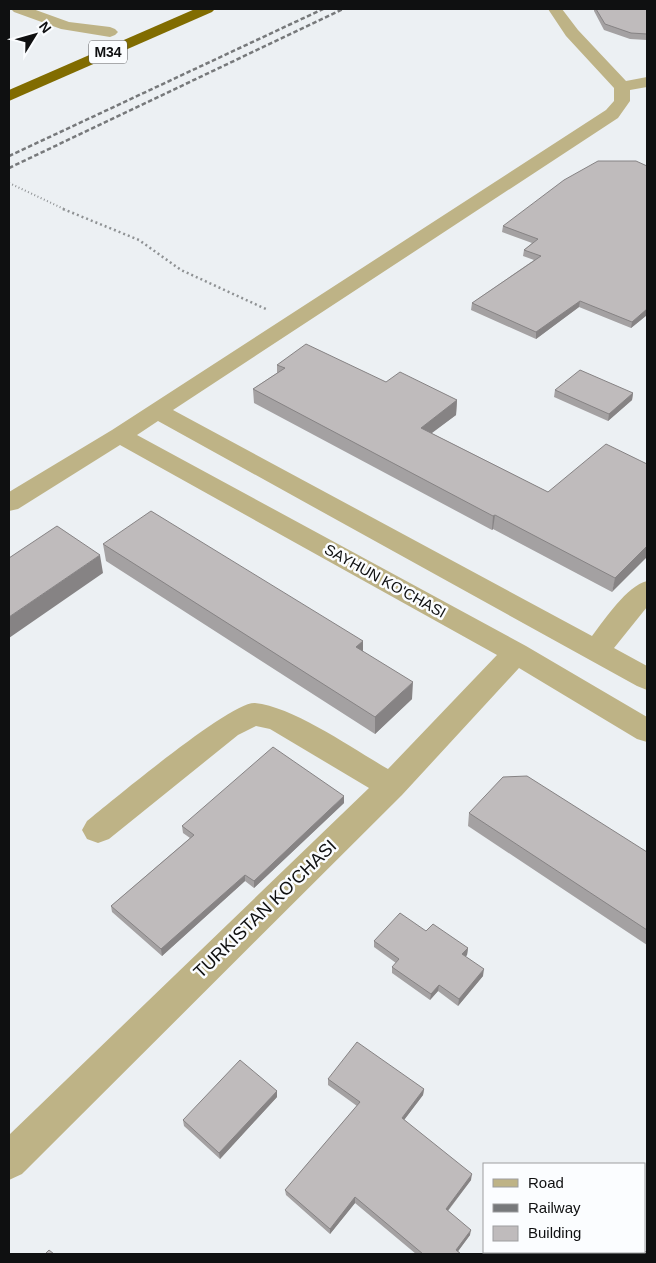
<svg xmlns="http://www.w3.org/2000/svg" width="656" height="1263" font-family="Helvetica,sans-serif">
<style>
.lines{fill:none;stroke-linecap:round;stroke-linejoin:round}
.path-far1{stroke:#8f9294;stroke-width:2;stroke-dasharray:1 2.5;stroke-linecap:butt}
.path{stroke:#8f9294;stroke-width:2.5;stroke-dasharray:2 3;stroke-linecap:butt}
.minor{fill:#beb386;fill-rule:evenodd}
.highway{fill:#816c00;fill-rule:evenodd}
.rail{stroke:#77797b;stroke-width:2.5;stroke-dasharray:4.5 2.5;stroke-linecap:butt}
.wall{fill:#a4a1a2}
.shaded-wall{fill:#868384}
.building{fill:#bfbbbc;stroke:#868384}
.labels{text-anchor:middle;stroke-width:5;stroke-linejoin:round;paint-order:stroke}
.shield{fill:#fbfdff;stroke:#565758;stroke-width:1}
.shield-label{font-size:14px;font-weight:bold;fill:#0f1011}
.street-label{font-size:15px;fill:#0f1011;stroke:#fbfdff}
.near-street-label{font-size:18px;fill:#0f1011;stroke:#fbfdff}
</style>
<rect width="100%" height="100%" fill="#ecf0f3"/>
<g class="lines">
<path class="path-far1" d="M9,183L66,210"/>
<path class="path" d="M63,209L139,240L181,270L268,310"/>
<path class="minor" d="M11,9H33L69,22L110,27L115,29L118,32L115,35L110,37L61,29L14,12Z
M548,9H562L578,30L626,81L647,77V87L630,90V101L618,118L173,410L592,636C605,619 627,586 647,581V607L614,648L647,666V690L637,686L158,421L137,435L526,646L647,717V742L637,739L519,668L402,795L22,1174L9,1180V1135L369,788L270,729L256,726L238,735L109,839L98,843L87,839L82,830L87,821C112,801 231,701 255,703C294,707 353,749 388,769L497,655L120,445L18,509L9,511V492L112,430L606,110L614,101V88L566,36Z"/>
<path class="highway" d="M195,9H215L212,12L9,101V90Z"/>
<path class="rail" d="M9,156L323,9
M9,168L343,9"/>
</g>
<path class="wall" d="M594,9H647V40L630,39L604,30L594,11Z
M647,166V315L631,328L579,307L536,339L471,310L472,303L534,260L523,256L524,250L532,243L502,232L503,226Z
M277,365L386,382L457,400L456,415L431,433L548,492L647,464L612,592L493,529L492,530L254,403L253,389L277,373Z
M555,390L633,393L632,400L608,421L554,397Z
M103,544L363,641V652L412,699L375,734L106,561Z
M344,803L254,888L245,881L162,956L112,912L111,906L190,838L183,833L182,826Z
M469,813L647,852V945L468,826Z
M426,931L468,948L467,955L465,956L483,976L458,1006L438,991L430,1000L392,973V967L396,963L374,947V941Z
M328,1079L424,1089L423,1095L404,1120L471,1180L448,1211L470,1235L458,1251L461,1254H416L355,1203L330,1234L286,1195L285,1190L357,1106L328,1085Z
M277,1097L220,1159L184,1126L183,1120Z"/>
<path class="shaded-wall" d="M580,301L579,307L536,339V332Z
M647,309V315L631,328L632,322Z
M633,393L632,400L608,421L609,414Z
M457,400L456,415L420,442L421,428Z
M495,515L493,529L492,530L493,516Z
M647,546V557L612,592L615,578Z
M100,555L103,573L9,638V617Z
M363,641V658L356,647Z
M413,682L412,699L375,734V717Z
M344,796V803L254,888V881Z
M245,875V881L162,956L161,949Z
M468,948L467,955L462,961V954Z
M484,969L483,976L458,1006L459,999Z
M439,985L438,991L430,1000L431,994Z
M424,1089L423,1095L401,1124L402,1118Z
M277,1091V1097L220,1159L219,1153Z
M472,1174L471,1180L445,1214L446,1209Z
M355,1197V1203L330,1234V1229Z
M471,1230L470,1235L456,1254V1250Z"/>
<path class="building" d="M596,9H647V34L631,33L605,24Z
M598,161H636L647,166V309L632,322L580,301L536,332L472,303L541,256L524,250L538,239L503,226L564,180Z
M306,344L386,382L400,372L457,400L421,428L548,492L606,444L647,464V546L615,578L495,515L493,516L253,389L285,368L277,365Z
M580,370L633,393L609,414L555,390Z
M151,511L363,641L356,647L413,682L375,717L103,544Z
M57,526L100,555L9,617V558Z
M273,747L344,796L254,881L245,875L161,949L111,906L194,835L182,826Z
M527,776L647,852V930L469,813L503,777Z
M400,913L426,931L433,924L468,948L462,954L484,969L459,999L439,985L431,994L392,967L399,959L374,941Z
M357,1042L424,1089L402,1118L472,1174L446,1209L471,1230L456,1250L461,1254H423L355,1197L330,1229L285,1190L360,1102L328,1079Z
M240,1060L277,1091L219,1153L183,1120Z
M49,1250L54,1254H45Z
M645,1251L647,1253V1254H611L613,1252Z"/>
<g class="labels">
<rect class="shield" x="89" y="40.5" width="38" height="23" rx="4"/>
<g class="shield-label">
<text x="108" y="57">M34</text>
</g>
<g class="street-label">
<text transform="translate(385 581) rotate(29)" y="5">SAYHUN KO'CHASI</text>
</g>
<g class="near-street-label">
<text transform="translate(265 909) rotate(-44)" y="6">TURKISTAN KO'CHASI</text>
</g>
</g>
<rect width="656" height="1263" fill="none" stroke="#0f1011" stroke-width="20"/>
<rect x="483" y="1163" width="162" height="90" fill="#fbfdff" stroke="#9d9ea0"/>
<rect x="493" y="1179" width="25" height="8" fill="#beb386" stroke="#9d9ea0"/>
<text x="528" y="1188" font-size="15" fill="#0f1011">Road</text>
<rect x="493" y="1204" width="25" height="8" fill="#77797b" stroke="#9d9ea0"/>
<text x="528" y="1213" font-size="15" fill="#0f1011">Railway</text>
<rect x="493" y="1226" width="25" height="15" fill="#bfbbbc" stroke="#9d9ea0"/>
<text x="528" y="1238" font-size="15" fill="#0f1011">Building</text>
<g transform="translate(35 35) rotate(53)" stroke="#fbfdff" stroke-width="4" paint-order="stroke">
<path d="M0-4L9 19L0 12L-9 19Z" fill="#0f1011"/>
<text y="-8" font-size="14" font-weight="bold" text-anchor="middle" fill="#0f1011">N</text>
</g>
</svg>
